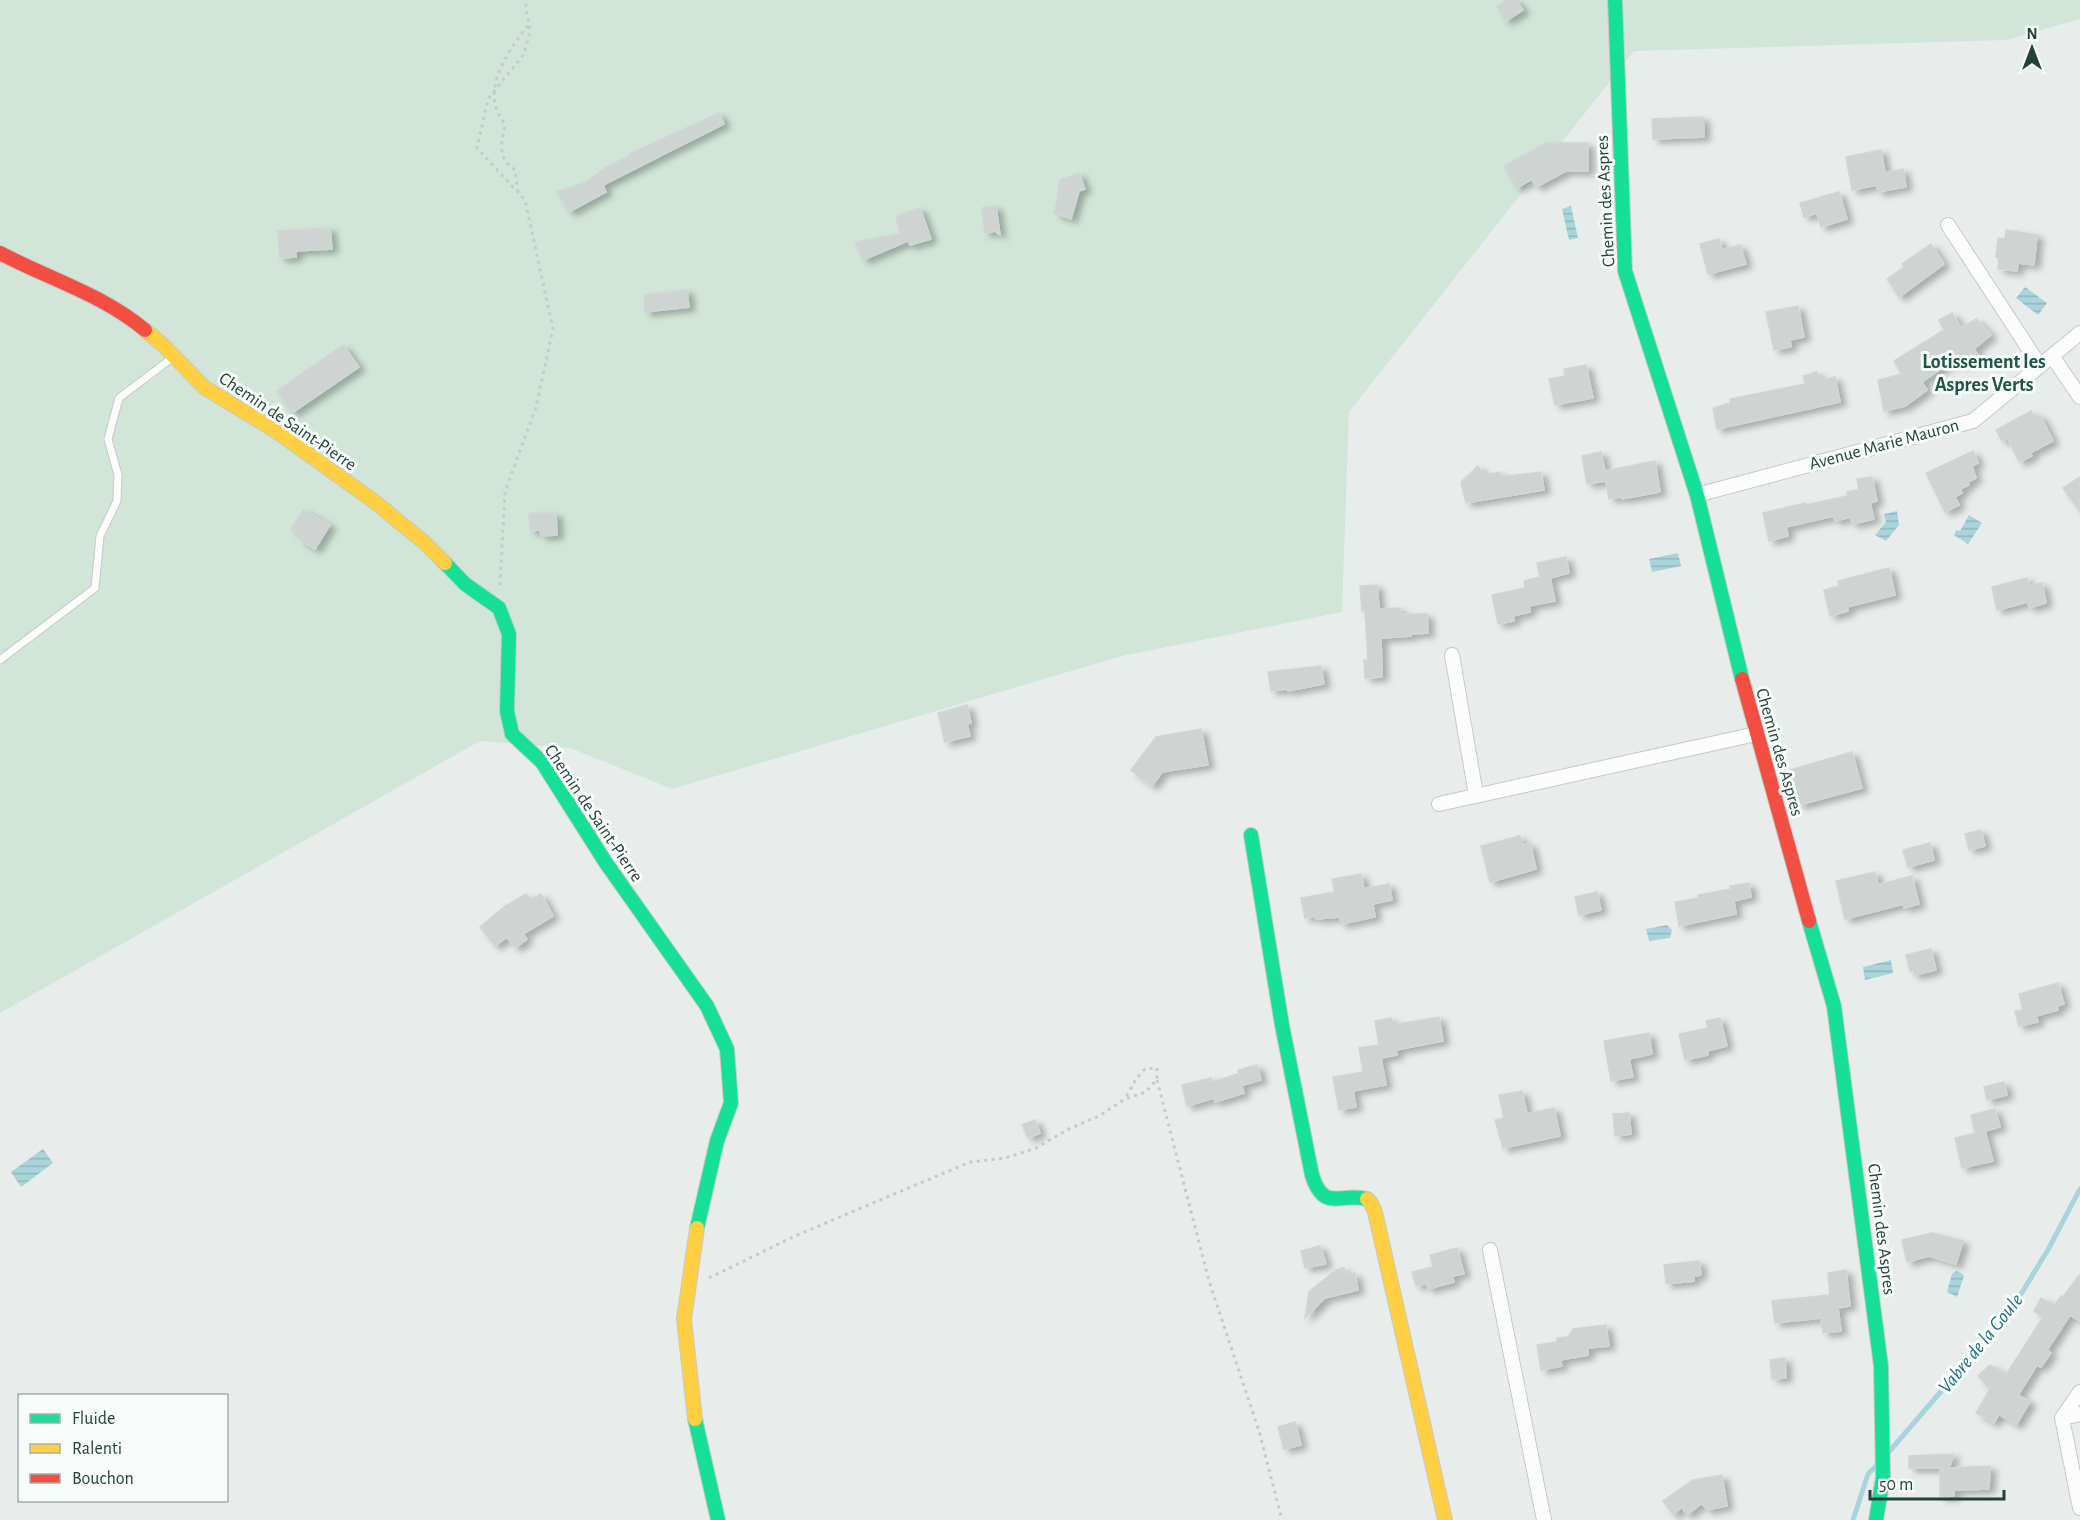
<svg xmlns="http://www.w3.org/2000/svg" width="2080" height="1520" font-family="'Alegreya Sans',sans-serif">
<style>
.green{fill:#d1e6d8}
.water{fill:url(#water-rules)}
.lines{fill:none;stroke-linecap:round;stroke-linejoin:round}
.stream{stroke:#a9d4db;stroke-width:5}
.building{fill:#cfd4d2;stroke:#d1d6d4;stroke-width:1.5;filter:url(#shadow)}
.lane-casing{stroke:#c5cac8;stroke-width:9}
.street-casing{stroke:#c5cac8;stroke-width:16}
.fast-casing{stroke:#c3cbc8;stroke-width:16}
.slow-casing{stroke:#c3cbc8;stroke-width:16}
.jam-casing{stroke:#c3cbc8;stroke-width:16}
.path{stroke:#c3ccca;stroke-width:3;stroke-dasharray:3 4.5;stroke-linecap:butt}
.lane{stroke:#fcfcfc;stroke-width:7}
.street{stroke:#fcfcfc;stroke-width:14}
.fast{stroke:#16e098;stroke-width:14}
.slow{stroke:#ffcf43;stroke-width:14}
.jam{stroke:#f24e42;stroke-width:14}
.labels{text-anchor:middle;stroke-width:6;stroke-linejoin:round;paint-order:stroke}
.street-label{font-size:18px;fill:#24423a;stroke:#f7fbf9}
.neighbourhood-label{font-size:20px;font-weight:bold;fill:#1f5548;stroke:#f7fbf9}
.water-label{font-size:20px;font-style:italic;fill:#1c6f80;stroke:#f7fbf9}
</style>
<defs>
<pattern id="water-rules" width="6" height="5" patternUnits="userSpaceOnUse" patternTransform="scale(1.5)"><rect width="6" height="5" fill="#a9d4db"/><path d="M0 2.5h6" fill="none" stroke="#91b7bd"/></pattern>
<filter id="shadow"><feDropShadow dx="6" dy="4" stdDeviation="3" flood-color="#0004"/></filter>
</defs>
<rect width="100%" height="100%" fill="#e8edeb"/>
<path class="green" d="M0,0H2080V19L2007,40L1634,51L1349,412L1342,612L1122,656L672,789L570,748L480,741L0,1013Z"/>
<path class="water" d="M1571,206L1578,238L1569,240L1562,209Z
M2025,287L2047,303L2038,315L2016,298Z
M1897,511L1899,525L1886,541L1875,535L1886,522L1884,514Z
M1969,515L1982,523L1968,544L1954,535L1956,530L1960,531Z
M1678,553L1681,566L1652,572L1649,559Z
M1667,925L1672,930L1670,938L1649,941L1646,929Z
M1891,960L1893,973L1865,980L1863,967Z
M43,1149L53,1163L21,1187L11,1172Z
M1956,1271L1961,1273L1964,1276L1957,1297L1947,1292L1952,1274Z"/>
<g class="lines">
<path class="stream" d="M1888,1453L2012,1309L2049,1248L2080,1189
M1853,1520L1868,1474L1877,1465"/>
</g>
<path class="building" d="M1506,0H1516L1523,10L1506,21L1497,7Z
M719,113L724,124L603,185L606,192L569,212L557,192L584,183L608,166L630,156L629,154Z
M1703,117L1704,137L1653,139L1652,119Z
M1546,143H1588V171H1566L1536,187L1532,179L1517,188L1504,166Z
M1881,150L1885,173L1903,169L1906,187L1878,192L1877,185L1852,190L1846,157Z
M1079,173L1085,189L1079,191L1071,219L1054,213L1058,198L1057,197L1060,180Z
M1839,192L1847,219L1821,227L1817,213L1804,217L1800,203Z
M996,206L997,214L1000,235L995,231L985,233L982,208Z
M920,208L931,239L910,245L908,241L863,260L855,242L900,234L896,216Z
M330,228L332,249L296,251V257L280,258L278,231Z
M2006,230L2037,235L2034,265L2018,263L2017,271L1998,269L1999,258L1996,257L1998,238L2005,239Z
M1719,239L1722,250L1740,245L1746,264L1708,274L1700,244Z
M1931,244L1944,264L1899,297L1887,279L1904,267L1902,264Z
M687,290L689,307L645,312L644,295Z
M1798,306L1804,337L1790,340L1791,347L1774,350L1766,312Z
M1952,313L1961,328L1976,319L1991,335L1974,349L1978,355L1965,363L1951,362L1922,382L1927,390L1905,406L1884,411L1878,380L1902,374L1894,361L1944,330L1939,320Z
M343,345L359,367L292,413L277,391Z
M1586,365L1593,398L1555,405L1549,379L1565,376L1564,369Z
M1817,372L1820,380L1835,377L1840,402L1717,429L1713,408L1731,403L1730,399L1805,384L1803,376Z
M2031,411L2035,417L2040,415L2053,441L2030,453L2032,456L2019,462L2008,438L2002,441L1996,430Z
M1973,451L1978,463L1972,466L1976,478L1968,482L1969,485L1960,489L1962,493L1955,497L1959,505L1945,512L1926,473Z
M1601,452L1605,471L1655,461L1660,492L1622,499L1621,497L1609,499L1606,481L1587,484L1582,456Z
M1478,466L1484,475L1500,472L1501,477L1541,472L1544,490L1466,503L1461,482Z
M1872,477L1877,501L1870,503L1874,519L1852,524L1851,517L1835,521L1834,516L1786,527L1788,536L1769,541L1763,513L1805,503L1806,505L1847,496V492L1859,490L1857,479Z
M2080,477V512L2063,488Z
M303,510L330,525L315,549L300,540L302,535L291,529Z
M529,513H556L557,535L541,536L540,530L530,531Z
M1566,557L1569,573L1550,578L1555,601L1529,606L1530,612L1513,616L1514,621L1498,624L1492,595L1525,588L1524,581L1540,577L1537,563Z
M1889,568L1895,595L1847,607L1848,611L1830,616L1824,590L1839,586L1838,581Z
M2027,578L2029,586L2042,583L2046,603L2029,608L2028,602L1997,610L1992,587Z
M1377,585L1379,609L1400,608V614H1427L1428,633L1411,634V636L1381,638L1382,677L1365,678L1364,660H1368L1365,611H1362L1360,586Z
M1321,666L1324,684L1288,691L1287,689L1271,691L1268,672Z
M967,705L971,723L967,724L970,736L945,742L938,713Z
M1201,729L1208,765L1162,772L1152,786L1131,770L1156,737Z
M1852,752L1862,788L1799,805L1790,770Z
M1981,830L1985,846L1969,850L1965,834Z
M1520,836L1523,845L1530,843L1536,869L1490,882L1481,846Z
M1930,843L1934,860L1908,867L1903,850Z
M1875,872L1878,885L1912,876L1919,904L1904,908V904L1845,919L1836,881Z
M1361,874L1364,889L1389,884L1392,900L1373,904L1375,917L1341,924L1340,917L1316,919L1315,916L1305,918L1301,898L1335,892L1332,879Z
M1749,883L1751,897L1734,901L1736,914L1679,926L1675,902L1699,898L1698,895L1731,889L1730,886Z
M1597,892L1601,910L1579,915L1575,897Z
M526,894L531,900L541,894L553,916L523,934L527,939L515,948L507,937L495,946L480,927L505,906Z
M1931,949L1936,970L1915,975L1913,970L1910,971L1906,955Z
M2058,983L2064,1004L2057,1006L2058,1010L2036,1016L2038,1022L2019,1026L2015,1011L2023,1010L2019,994Z
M1439,1017L1443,1041L1396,1050L1397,1055L1381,1058L1386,1085L1353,1091L1356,1107L1339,1110L1333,1077L1363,1072L1359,1048L1379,1045L1375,1021L1391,1018L1392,1025Z
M1720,1018L1727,1046L1707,1051L1708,1055L1685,1060L1679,1034L1708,1028L1706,1021Z
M1649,1033L1652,1054L1629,1059L1633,1077L1611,1081L1604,1041Z
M1257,1065L1261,1080L1243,1085L1238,1070Z
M1238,1074L1244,1093L1215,1102L1214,1098L1187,1106L1182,1085L1211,1078L1212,1082Z
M2004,1082L2007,1095L1987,1100L1984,1087Z
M1522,1091L1527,1114L1554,1108L1560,1136L1503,1148L1495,1120L1504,1118L1499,1095Z
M1995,1109L2000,1127L1985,1131L1993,1161L1962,1168L1955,1138L1980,1132L1975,1133L1971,1115Z
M1629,1113L1631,1134L1615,1136L1613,1114Z
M1035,1120L1040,1133L1028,1138L1022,1125Z
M1932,1233L1963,1241L1956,1264L1929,1256L1907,1262L1902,1240Z
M1320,1246L1326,1264L1305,1268L1301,1251Z
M1457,1248L1464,1274L1452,1276L1454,1282L1428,1289L1427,1283L1416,1286L1412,1272L1433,1267L1430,1255Z
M1699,1261L1701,1275L1693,1276L1694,1281L1666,1284L1664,1265Z
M1344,1268L1346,1275L1355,1273L1358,1290L1325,1298L1305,1318L1309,1292L1336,1270Z
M1846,1270L1850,1306L1838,1308L1841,1331L1823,1333L1821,1318L1775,1323L1772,1301L1830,1295L1828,1273Z
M2080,1274V1321L2070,1315L2047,1350L2051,1353L2041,1367L2037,1365L2018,1395L2030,1402L2016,1425L1999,1414L1994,1423L1976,1413L1990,1389L1978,1376L1990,1365L2006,1375L2043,1317L2034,1311L2041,1298L2054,1306L2061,1296L2063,1297Z
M1606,1325L1609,1346L1588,1348V1355L1560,1360L1562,1366L1541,1370L1537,1345L1557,1342V1338L1568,1337L1573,1329Z
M1785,1358L1786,1378L1772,1379L1770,1360Z
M1295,1422L1301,1445L1284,1449L1278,1427Z
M1954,1454L1949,1468L1990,1466L1989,1489L1954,1490V1496L1940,1497V1468H1942H1909V1456Z
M1722,1475L1727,1506L1707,1510L1702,1503L1687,1515L1682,1507L1673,1515L1663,1501L1693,1480Z"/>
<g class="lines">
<g class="lane-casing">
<path id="lane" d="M0,660L95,588L100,536L117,501L118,475L108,439L119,398L172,358"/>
</g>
<g class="street-casing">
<path id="street" d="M1948,225L2040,366
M2052,356L2080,397
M1697,495L1973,421L2080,333
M1452,655L1476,795
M1439,804L1756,734
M1490,1250L1544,1520
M2080,1392L2062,1418L2080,1508
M2062,1418L2080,1414"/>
</g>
<g class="fast-casing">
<path id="fast" d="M1615,0L1625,271L1697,495L1742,679
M445,563L465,584L499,608L509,634L507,711L512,734L542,762L606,863L707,1006L727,1049L731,1103L717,1141L697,1228
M1251,835L1282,1025L1312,1175C1324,1213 1340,1192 1367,1199
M1809,921L1834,1006L1881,1366L1883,1477L1876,1520
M695,1419L718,1520"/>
</g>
<g class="slow-casing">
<path id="slow" d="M145,330L163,345L205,388L276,431L375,502L425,543L445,563
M1367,1199L1371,1203L1375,1212L1445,1520
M695,1419L684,1319L697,1228"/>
</g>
<g class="jam-casing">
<path id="jam" d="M0,253C49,279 102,294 145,330
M1742,679L1809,921"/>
</g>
<path class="path" d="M518,192L515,170C496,156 502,144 505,124C478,92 508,51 529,24
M500,585L505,492L536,407L553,329L525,200L477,148L488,99L524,54L530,32L525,0
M1157,1080L1209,1281L1259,1431L1282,1520
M709,1278L795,1236L970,1162L1005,1158L1036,1148L1069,1129L1099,1116L1125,1099L1146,1092L1157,1079V1068L1145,1069L1136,1079L1125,1099"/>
<use href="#lane" class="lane"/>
<use href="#street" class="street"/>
<use href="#fast" class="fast"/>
<use href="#slow" class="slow"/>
<use href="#jam" class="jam"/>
</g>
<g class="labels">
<g class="street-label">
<text transform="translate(1605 201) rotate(-93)" y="6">Chemin des Aspres</text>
<text transform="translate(288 421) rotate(34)" y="6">Chemin de Saint-Pierre</text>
<text transform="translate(1884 444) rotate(-15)" y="6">Avenue Marie Mauron</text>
<text transform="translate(1780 752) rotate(74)" y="6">Chemin des Aspres</text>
<text transform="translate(594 813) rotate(56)" y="6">Chemin de Saint-Pierre</text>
<text transform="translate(1882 1229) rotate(83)" y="6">Chemin des Aspres</text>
</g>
<g class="neighbourhood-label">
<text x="1984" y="368">Lotissement les<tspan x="1984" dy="23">Aspres Verts</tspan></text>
</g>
<g class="water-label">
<text transform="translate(1980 1343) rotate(-51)" y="7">Vabre de la Goule</text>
</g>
</g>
<rect x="18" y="1394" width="210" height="108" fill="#f7fbf9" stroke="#a3b1ad" stroke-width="1.5"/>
<rect x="30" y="1414" width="30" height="9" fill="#16e098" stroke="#a3b1ad" stroke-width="1.5"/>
<text x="72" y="1424" font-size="18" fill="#24423a">Fluide</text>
<rect x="30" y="1444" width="30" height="9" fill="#ffcf43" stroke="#a3b1ad" stroke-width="1.5"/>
<text x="72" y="1454" font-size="18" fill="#24423a">Ralenti</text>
<rect x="30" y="1474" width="30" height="9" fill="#f24e42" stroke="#a3b1ad" stroke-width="1.5"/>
<text x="72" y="1484" font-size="18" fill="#24423a">Bouchon</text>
<g transform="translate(2032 48)" stroke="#f7fbf9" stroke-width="4.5" paint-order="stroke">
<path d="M0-4.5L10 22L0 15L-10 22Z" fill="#24423a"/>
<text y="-9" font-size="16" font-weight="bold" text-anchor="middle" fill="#24423a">N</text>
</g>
<path d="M1870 1490v9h134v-9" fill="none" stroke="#24423a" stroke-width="3"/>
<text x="1879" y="1490" font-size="18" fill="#24423a" stroke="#f7fbf9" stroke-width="4.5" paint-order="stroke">50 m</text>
</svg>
